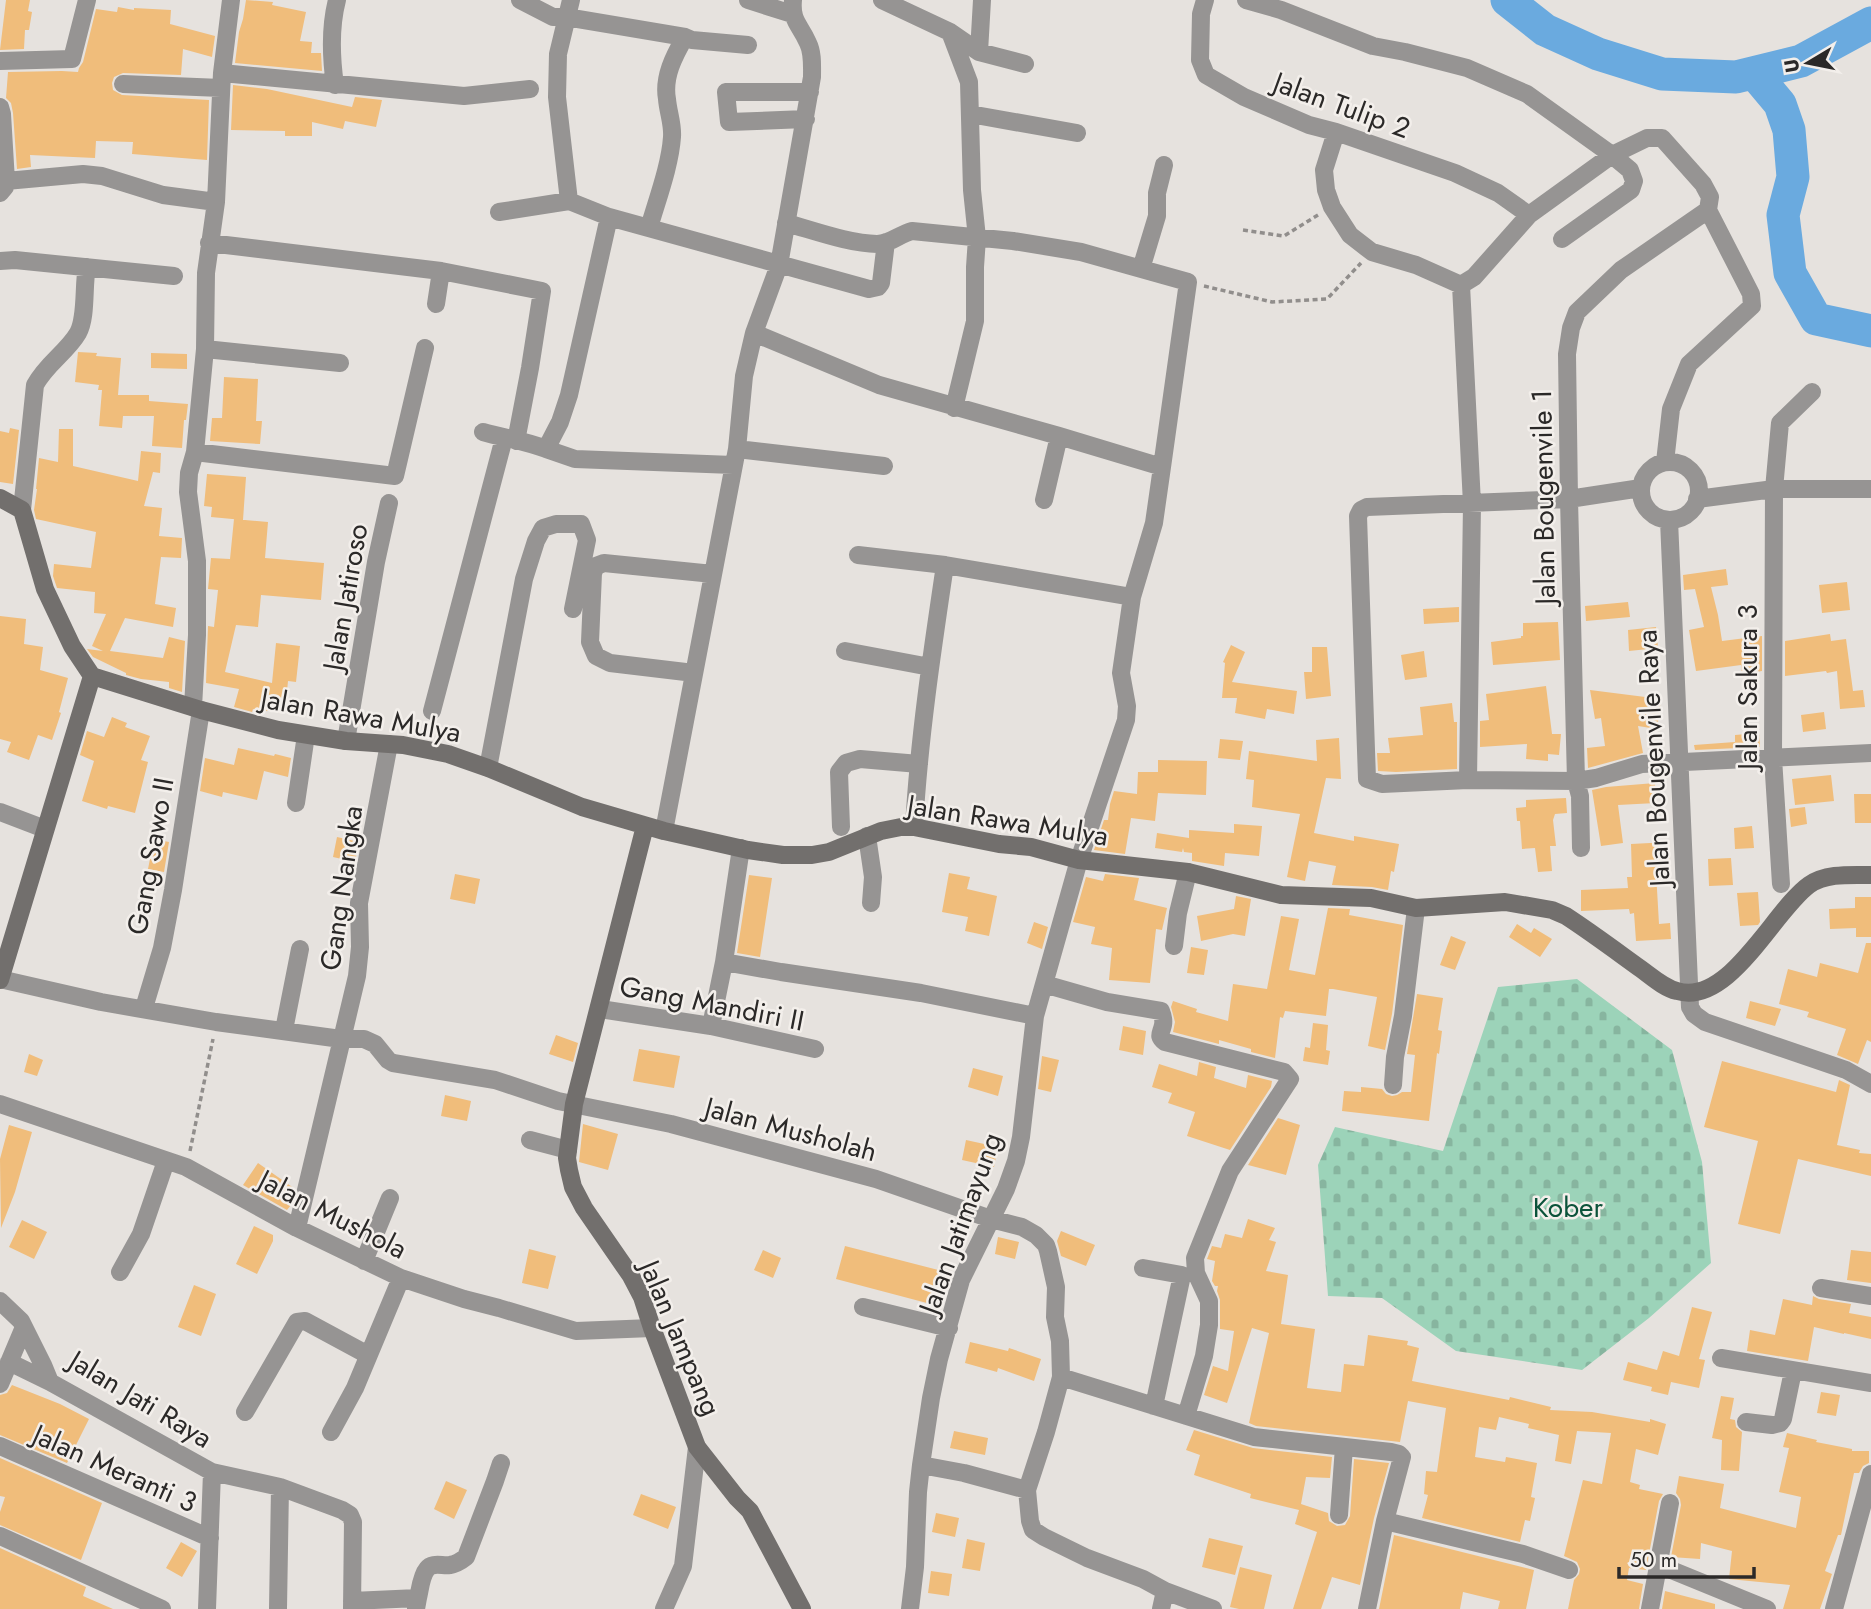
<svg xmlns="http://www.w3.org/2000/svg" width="1871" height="1609" font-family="Jost,sans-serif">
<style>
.cemetery{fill:url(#cemetery-stones)}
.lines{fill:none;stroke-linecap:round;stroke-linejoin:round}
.river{stroke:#6aaadf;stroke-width:33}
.building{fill:#f0bd7b}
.path{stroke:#918e8c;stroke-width:3.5;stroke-dasharray:5 3.5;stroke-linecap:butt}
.street{stroke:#969493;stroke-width:18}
.secondary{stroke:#726f6d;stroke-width:18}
.labels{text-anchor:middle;stroke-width:5;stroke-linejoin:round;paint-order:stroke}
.street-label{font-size:28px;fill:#2b2928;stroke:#f3efeb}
.park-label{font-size:28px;fill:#0b533a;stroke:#f3efeb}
</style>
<defs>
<pattern id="cemetery-stones" width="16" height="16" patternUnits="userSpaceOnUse" patternTransform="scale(1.75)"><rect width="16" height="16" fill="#9cd3b9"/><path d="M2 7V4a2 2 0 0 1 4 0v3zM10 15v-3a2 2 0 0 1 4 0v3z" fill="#87b59f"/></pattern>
</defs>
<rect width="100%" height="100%" fill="#e6e2de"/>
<path class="cemetery" d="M1577,979L1672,1050L1702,1162L1711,1263L1649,1318L1582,1370L1456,1351L1382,1298L1328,1296L1318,1165L1335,1127L1443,1151L1498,987Z"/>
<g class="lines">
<path class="river" d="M1507,0L1545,30L1598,54L1662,74L1736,77L1801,61L1871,23
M1754,73L1780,104L1789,130L1793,177L1783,215L1790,273L1816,319L1871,331"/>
</g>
<path class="building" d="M6,0H30L28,11L32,12L29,30H25L24,49L0,50Z
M246,0L273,2L272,5L306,12L300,41L312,42L311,53H321L322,71L235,63L239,32L243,19Z
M118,7L134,10V8L171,10L170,24L215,36L212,57L183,49L181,75L123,73L114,77L112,83L113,90L122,95L209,100L207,160L132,154L133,142L96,141L95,158L30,155L31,167L17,169L13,113L11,103L6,98L8,72L62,71L78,72L79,68L83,62L96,9L117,12Z
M233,85L267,89L352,107L355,97L382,100L376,127L345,121L343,129L312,122V136H285V131L231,130Z
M78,352L97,353L96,356L121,358L118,395H149V401L188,404L186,420H184L182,448L152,446L154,416H123L122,428L99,426L102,390H98L99,385L75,382Z
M151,353L187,354V369L151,368Z
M224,377L258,379L256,421H262L260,444L210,441L212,418H222Z
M10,428L19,430L13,484L0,482V431L9,433Z
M59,429H73V466L138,481L141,451L161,453L160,473L153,472L144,506L162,508L159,536L182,538L181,558L161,557L155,604L176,608L173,627L125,618L110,651L163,658L169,637L185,641L182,692L169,688V682L141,679L126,675V673L93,657L87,649L103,651L92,646L106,614L94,613L95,592L57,588L53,576L54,564L91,568L96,532L36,519L34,510L37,489H36L39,458L58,462Z
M207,474L246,477L243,520L211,517L212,507L204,506Z
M234,519L268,522L265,558L324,563L321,600L261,595L258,627L236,625L225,672L272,683L276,643L300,646L296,682L288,681L285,713L253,709L252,712L234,707L239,689L206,683L208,626L214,627L218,590L208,589L211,558L230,559Z
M1726,569L1728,585L1711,587L1718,615L1722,641L1762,636V671L1742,674L1741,665L1696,671L1689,630L1704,627L1695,589L1684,590L1683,575Z
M1847,582L1850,610L1822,613L1819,585Z
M1628,602L1630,617L1586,621L1585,606Z
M1459,607V622L1424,624L1423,609Z
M0,616L26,619L24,644L43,647L40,670L68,678L59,712L61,713L52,740L38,735L29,760L7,752L11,742L0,739Z
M1558,622L1560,660L1493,665L1491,642L1521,638V636H1523V623Z
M1656,627L1658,648L1629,651L1628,630Z
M1830,634L1831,641L1846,639L1853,691L1863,690L1865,707L1840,709L1837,671L1827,673L1826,671L1785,676V641Z
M1231,645L1245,652L1232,682L1297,691L1294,714L1267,709L1265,719L1235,713L1237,698H1222L1225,663L1223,662Z
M1312,647H1327L1331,696L1306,699L1304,672H1312Z
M1424,651L1427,677L1405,680L1401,655Z
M1546,686L1552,734H1561L1559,755L1548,754V761L1526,759L1527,744L1480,747V721L1489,720L1486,694Z
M1590,690L1661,699L1657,729L1638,726L1643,753L1588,768L1587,748L1605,746L1601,718L1595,719Z
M1452,703L1454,722H1457V769L1396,772L1378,771L1377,753H1390L1388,738L1423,735L1420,707Z
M1824,712L1826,729L1803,732L1801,715Z
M112,717L127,723L125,727L150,736L141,760L148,762L135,813L108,806L107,809L82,801L94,761L80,755L87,731L104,737Z
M1759,733L1760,747L1695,750L1694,745L1735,742V735Z
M1339,738L1341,779L1326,778L1314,833L1354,841V836L1399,844L1394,872L1391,871L1388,890L1372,887L1332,885L1336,866L1309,861L1305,881L1287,877L1300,814L1252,807L1254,780L1246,779L1249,751L1317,761L1316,740Z
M1220,739L1243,741L1240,760L1218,758Z
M238,748L274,756L275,754L291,758L288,777L264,771L257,800L223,792L222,797L200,791L205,758L234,765Z
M1158,760L1207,761L1206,795L1158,793L1155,821L1131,818L1125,854L1094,850L1104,820H1108L1110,804L1114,791L1137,794L1138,772H1158Z
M1831,775L1834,801L1795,805L1792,779Z
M1655,783L1656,803L1618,805L1623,843L1601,846L1592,790L1606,787Z
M1854,794H1871V823H1855Z
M1566,798L1567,813L1555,814L1553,820L1556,846H1550L1552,871L1538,872L1535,848L1522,849L1520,821H1517L1516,808L1526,807V800Z
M1805,807L1807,824L1791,827L1789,809Z
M1234,824L1262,826L1259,856L1225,853L1224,866L1192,861V853L1184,852L1183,848L1182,852L1155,848L1157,833L1189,838V830L1234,833Z
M1752,826L1754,848L1735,849L1734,828Z
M337,837L359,842L355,862L333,857Z
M154,839L169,842L164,872L148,869Z
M1669,842L1670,872H1656L1659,924L1670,923L1671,939L1636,941L1634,913L1630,914L1629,909L1581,911V890L1628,888L1627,877H1632L1631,844Z
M1731,858L1733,885L1709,886L1708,859Z
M949,873L970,877L967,889L997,896L989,936L965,931L968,917L942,912Z
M455,874L480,879L475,904L450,899Z
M1105,874L1139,878L1134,900L1167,908L1162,930L1156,929L1150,983L1109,980L1112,948L1091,944L1095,927L1073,922L1086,877L1103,881Z
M749,875L772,878L760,957L737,953Z
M1758,892L1760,922L1758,925L1740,926L1737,893Z
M1236,896L1251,899L1245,936L1233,934L1201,941L1197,916L1234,909Z
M1855,897H1871V937H1856V928L1830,929L1829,909L1855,908Z
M1328,908L1350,909L1349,915L1403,925L1392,1014L1385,1050L1368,1046L1377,997L1333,989H1329L1326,1016L1285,1011L1283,1018L1280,1017L1275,1058L1251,1052V1049L1219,1040V1044L1173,1032L1175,1022L1171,1007L1173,1001L1197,1009L1196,1012L1228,1021L1233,984L1267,989L1281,916L1299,919L1289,970L1315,975Z
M1034,922L1048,927L1042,949L1027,943Z
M1517,924L1531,933L1534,928L1552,939L1540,957L1509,937Z
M1451,936L1466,942L1455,970L1440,965Z
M1866,943H1871V1042L1867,1040L1858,1064L1837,1055L1846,1029L1807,1017L1809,1012L1779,1004L1788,969L1817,977L1820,963L1858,973Z
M1191,947L1208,950L1204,975L1187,973Z
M1417,994L1443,998L1438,1030L1442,1031L1439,1054L1437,1053L1429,1121L1342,1111L1344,1091L1361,1092V1087L1382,1089L1386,1094L1392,1096L1397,1095L1402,1092H1411L1415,1055L1407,1054Z
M1750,1001L1781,1009L1775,1026L1746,1018Z
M1313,1023L1328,1025L1326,1050L1330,1051L1328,1065L1303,1061L1305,1047L1310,1048Z
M1123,1026L1146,1031L1143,1055L1119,1050Z
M556,1035L578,1043L573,1062L549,1054Z
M639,1049L680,1056L674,1088L633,1081Z
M29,1054L43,1060L37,1076L24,1072Z
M1042,1056L1059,1060L1051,1092L1038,1089Z
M1722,1061L1836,1092L1839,1080L1850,1085L1837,1145L1860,1150L1859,1153L1871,1154V1176L1798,1159L1780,1234L1738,1224L1758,1141L1704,1127Z
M1199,1062L1216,1067L1214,1078L1246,1088L1248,1075L1272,1081L1271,1087L1230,1150L1187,1136L1195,1112L1168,1103L1172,1093L1152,1087L1159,1064L1197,1076Z
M973,1068L1003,1076L998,1096L968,1087Z
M445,1095L471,1101L467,1121L441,1116Z
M1278,1118L1300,1125L1286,1175L1248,1165Z
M583,1124L618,1134L608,1170L579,1162Z
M9,1125L32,1132L15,1192L1,1228L0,1159Z
M966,1140L998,1147L994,1167L962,1160Z
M258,1163L295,1189L291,1205L287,1210L243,1185Z
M1248,1219L1275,1228L1269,1240L1276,1242L1266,1271L1288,1275L1281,1324L1315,1329L1307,1388L1341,1392L1344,1364L1364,1366L1368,1335L1408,1341L1407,1345L1419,1348L1412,1381L1509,1400L1510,1397L1551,1407L1550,1410L1592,1412L1650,1422V1419L1666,1424L1658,1455L1636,1449L1630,1482L1640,1485L1639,1489L1663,1494L1659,1501L1646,1570L1629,1568L1627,1580L1643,1584L1639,1609H1568L1574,1580L1579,1574L1580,1569L1577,1562L1564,1556L1583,1480L1602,1484L1611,1433L1577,1431L1571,1464L1555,1461L1559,1435L1528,1428L1529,1424L1499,1417L1496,1430L1479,1427L1475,1457L1505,1462L1506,1457L1537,1463L1531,1497L1535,1498L1530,1521L1525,1520L1520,1542L1422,1518L1428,1495L1424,1494L1426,1471L1437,1472L1446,1408L1408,1401L1400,1442L1256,1426L1249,1423L1269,1333L1252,1328L1227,1403L1204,1395L1213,1366L1228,1371L1234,1331L1220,1329V1300L1217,1291L1218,1286H1215L1212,1281L1215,1261L1207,1259L1212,1246L1221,1248L1225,1234L1242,1238Z
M22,1220L47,1232L34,1259L9,1247Z
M254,1226L273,1235V1241L257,1274L236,1264Z
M1061,1231L1095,1245L1086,1266L1061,1256L1057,1241Z
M998,1237L1019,1242L1015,1259L995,1254Z
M845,1246L950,1273L942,1307L836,1279Z
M529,1249L556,1256L548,1289L522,1283Z
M763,1250L781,1258L773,1278L754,1270Z
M1851,1250L1871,1252V1283L1847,1280Z
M194,1285L216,1294L201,1336L178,1327Z
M1813,1296L1819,1299L1851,1304L1849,1313L1871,1317V1339L1844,1333V1334L1814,1327L1808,1361L1747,1351L1750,1330L1775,1335L1783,1299L1812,1305Z
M1692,1307L1712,1312L1699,1359L1705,1360L1699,1388L1671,1382L1668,1395L1651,1391L1652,1387L1623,1380L1628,1362L1657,1370L1663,1351L1679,1356Z
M970,1342L1008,1351L1009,1348L1041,1359L1034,1381L998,1368L997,1372L965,1363Z
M12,1385L60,1404L89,1419L67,1463L0,1435V1395L7,1393Z
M1821,1392L1840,1395L1836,1416L1817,1413Z
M1721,1396L1734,1398L1730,1419L1735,1420L1736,1427L1742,1432L1739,1471L1721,1470L1722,1440L1712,1438Z
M1194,1430L1253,1448L1332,1457L1330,1478L1306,1477L1301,1504L1328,1513L1329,1521L1337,1526L1345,1525L1350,1516L1354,1459L1389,1463L1374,1518L1360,1585L1332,1577L1321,1609H1293L1317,1532L1295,1524L1299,1510L1250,1498L1251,1494L1194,1475L1200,1455L1186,1450Z
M954,1431L988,1438L985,1455L950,1448Z
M1787,1433L1817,1440L1816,1442L1852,1449V1451H1869V1463L1863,1466L1859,1473H1854L1841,1535H1838L1825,1571L1832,1574L1820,1609H1783L1790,1585L1729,1579L1732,1551L1701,1543L1700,1559L1671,1557L1681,1505L1680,1499L1676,1493L1679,1476L1724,1484L1720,1508L1796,1528L1801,1497L1779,1492L1789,1448L1783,1447Z
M0,1458L102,1503L81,1560L0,1525V1512L5,1497L0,1496Z
M446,1481L467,1490L454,1519L434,1509Z
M641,1494L676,1507L668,1529L633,1515Z
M936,1513L959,1518L955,1537L932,1532Z
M1394,1535L1534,1570L1526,1609H1498L1500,1601L1463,1592L1460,1609H1379Z
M1209,1538L1243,1546L1235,1575L1202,1567Z
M967,1539L985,1543L980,1571L962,1568Z
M181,1542L197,1551L182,1577L166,1568Z
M0,1548L86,1587L83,1596L113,1609H0Z
M1240,1567L1272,1575L1264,1609H1239L1230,1607Z
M931,1571L952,1574L949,1596L928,1593Z
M1665,1591L1715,1604V1609H1662Z"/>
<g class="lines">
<path class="path" d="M1243,230L1284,236L1318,215
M1204,286L1272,302L1327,299L1361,263
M190,1151L213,1039"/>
<path class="street" d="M520,0L553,17H566L685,37L692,40L748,45
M748,0L792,14
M882,0L950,32L979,52L1025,64
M1205,0L1201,14L1200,60L1206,75L1244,97L1309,125L1336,132L1455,173L1498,193L1529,215
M1246,0L1281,10L1373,46L1405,52L1467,68L1527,94L1612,155L1630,170L1634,181L1631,190L1562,239
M950,32L969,82L972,190L977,238L975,267V321L954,408
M979,52L982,0
M0,61L72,59L87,0
M222,73L464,96L530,89
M123,84L221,88
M335,85C331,57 330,27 337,0
M0,107L2,114L6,181
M970,114L1077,133
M806,119L729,122L726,92H810
M1336,132L1324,170L1326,190L1332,207L1350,235L1372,252L1416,265L1461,285
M0,193L5,187L6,181L83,174L102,176L163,195L216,202
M569,201L557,97L558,54L571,0
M499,212L569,201L609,217L869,289L878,287L881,283L886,242
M786,223C812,230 850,244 877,244C890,244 900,234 912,231L1013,241L1081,252L1188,282L1162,467
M649,228C657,200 670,166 672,137C673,124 668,112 667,99C663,77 674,56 685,37
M209,243L441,271L542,291L530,368L516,441
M0,261L15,260L174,276
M1141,269L1157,216V193L1164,165
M1461,285L1472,504L1468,780L1382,784L1367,779L1358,516L1361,510L1367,507L1569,499L1641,488
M1461,285L1474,277L1529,215L1612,155L1647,138H1662L1703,184L1710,197L1708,210
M436,304L441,271
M754,333L779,265L812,77C812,66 813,53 808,43C800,24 791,22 793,0
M205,349L340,363
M483,432C504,438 526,441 546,449L560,422L569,395L609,217
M546,449L575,459L733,465
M737,449L744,376L754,333L879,385L1059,436L1162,467L1154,523L1132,597L1121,673L1127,706L1126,720L1079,860L1035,1016L1021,1137L1016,1161L1006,1189L961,1280L939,1359L931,1398L921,1465L918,1492L915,1567L910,1609
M195,452L395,476L425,348
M1665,462L1671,409L1689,364L1752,306L1751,294L1708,210
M1641 491a29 29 0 1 1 58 0a29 29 0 1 1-58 0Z
M1697,499L1774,489H1871
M1044,500L1059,436
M22,510L35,385C47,363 67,352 78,333C87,317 83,285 87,267
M1669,520L1690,1007L1694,1014L1705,1022L1846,1070L1871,1084
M858,555L945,565L1132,597
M845,651L930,667
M694,673L610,663L596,656L590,642L593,573L596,566L604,563L713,574
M193,707L197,635V561L188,492L189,473L195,452L205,349L206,273L216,202L222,73L231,0
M432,711L504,438
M346,741L376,562L389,503
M488,768L524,579L536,541L543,528L556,524H581L587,540L573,609
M1468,780L1576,781L1596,778L1642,764L1871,753
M296,803L306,735
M0,812L45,829
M841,827L839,772L846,763L860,759L919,764
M914,827C919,739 932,652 945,565
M664,831L737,449L884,466
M867,836L873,877L871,903
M1581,848L1580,796L1576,781L1569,499L1567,354L1571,328L1577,312L1621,270L1708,210
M1781,884L1773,758L1774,489L1780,423L1812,392
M1174,946L1178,913L1188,872
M724,962L781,972L921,993L1035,1016
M0,979L101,1002L216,1022L341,1039H364L375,1044L388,1060L393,1063L495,1080L558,1101L671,1124L876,1179L991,1219L1022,1227L1036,1235L1046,1245L1048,1251L1056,1287L1055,1317L1060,1341L1061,1377L1254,1437L1391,1452L1399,1454L1402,1457L1385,1521L1367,1609
M1044,984L1107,1002L1161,1011C1163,1016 1164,1020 1163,1025C1161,1034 1157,1036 1165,1042L1284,1072L1290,1079L1230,1171L1195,1258L1196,1273L1209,1301V1325L1204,1356L1186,1416
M144,1008L162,948L173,890L201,710
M600,1009L711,1026L815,1049
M711,1026L724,962L741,848
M284,1030L300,949
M1393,1085L1395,1057L1403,1016L1416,908
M0,1104L186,1167L297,1228L401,1278L464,1299L499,1308L576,1331L652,1328
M530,1140L568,1150
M297,1228L357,976L360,947L359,903L389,744
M364,1261L390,1198
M1143,1268L1182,1275L1154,1406
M120,1272L141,1234L166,1161
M1821,1288L1871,1296
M0,1301L21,1321L43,1365L50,1382L212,1472L280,1487L342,1510L350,1515L353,1522L352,1609
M863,1307L949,1328
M1721,1358L1871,1383
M9,1362L50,1382
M0,1384L24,1327
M245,1412L297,1322L305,1321L368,1355
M1746,1422L1772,1425L1780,1423L1783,1419L1793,1371
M331,1432L355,1388L401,1278
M0,1446L210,1538
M921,1465L964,1473L1027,1490L1030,1521L1033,1530L1044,1537L1087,1558L1143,1579L1165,1591L1213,1609
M1027,1490L1046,1432L1061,1377
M1339,1515L1344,1447
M1385,1521L1523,1554L1569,1570
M0,1536L162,1609
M1659,1565L1767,1609
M418,1598C420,1590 421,1576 427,1569C432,1562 442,1566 450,1565C456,1564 461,1561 466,1557L495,1481L501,1463
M352,1601L418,1598L416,1609
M207,1609L212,1472
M278,1609L280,1487
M664,1609L683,1566L697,1447
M1161,1609L1165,1591
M1650,1609L1670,1503
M1834,1609L1871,1474"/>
<path class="secondary" d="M0,498L22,510L45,589L72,646L92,676
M92,676L201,710L278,730L346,741L403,745L448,754L488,768L582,807L664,831L748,850L783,855H812L829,852L881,831L901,827H914L999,844L1031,847L1079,860L1188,872L1281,895L1371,898L1416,908L1505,902L1552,910L1566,916C1592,933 1616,951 1641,969C1652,977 1664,988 1677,991C1729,1007 1774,910 1809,885C1826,873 1850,875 1871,875
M645,826L574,1104L567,1158L569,1170L573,1187L584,1208L631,1276L642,1297L652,1328L697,1447L737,1498L750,1511L802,1609
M0,980L92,676"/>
</g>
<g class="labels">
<g class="street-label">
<text transform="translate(1342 105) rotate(20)" y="10">Jalan Tulip 2</text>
<text transform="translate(1543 497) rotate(-91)" y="10">Jalan Bougenvile 1</text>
<text transform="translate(345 597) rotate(-80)" y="10">Jalan Jatiroso</text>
<text transform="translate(1747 687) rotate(-90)" y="10">Jalan Sakura 3</text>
<text transform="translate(361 715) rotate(10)" y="10">Jalan Rawa Mulya</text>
<text transform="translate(1653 758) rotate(-93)" y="10">Jalan Bougenvile Raya</text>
<text transform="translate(1008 820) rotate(9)" y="10">Jalan Rawa Mulya</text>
<text transform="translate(150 856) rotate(-80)" y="10">Gang Sawo II</text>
<text transform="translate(341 888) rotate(-82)" y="10">Gang Nangka</text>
<text transform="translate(712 1003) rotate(11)" y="10">Gang Mandiri II</text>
<text transform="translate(791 1129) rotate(15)" y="10">Jalan Musholah</text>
<text transform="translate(333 1214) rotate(27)" y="10">Jalan Mushola</text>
<text transform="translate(960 1223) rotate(-70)" y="10">Jalan Jatimayung</text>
<text transform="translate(681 1338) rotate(67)" y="10">Jalan Jampang</text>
<text transform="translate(141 1399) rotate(31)" y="10">Jalan Jati Raya</text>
<text transform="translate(115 1468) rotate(24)" y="10">Jalan Meranti 3</text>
</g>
<g class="park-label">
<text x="1568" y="1217">Kober</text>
</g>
</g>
<g transform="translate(1808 63) rotate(260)" stroke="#f3efeb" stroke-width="5" paint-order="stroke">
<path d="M0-5L12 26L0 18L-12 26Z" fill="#2b2928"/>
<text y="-10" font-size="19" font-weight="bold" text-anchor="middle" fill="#2b2928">U</text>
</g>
<path d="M1619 1567v10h135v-10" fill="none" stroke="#2b2928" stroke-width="3.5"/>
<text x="1630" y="1567" font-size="21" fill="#2b2928" stroke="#f3efeb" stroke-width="5" paint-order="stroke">50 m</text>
</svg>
